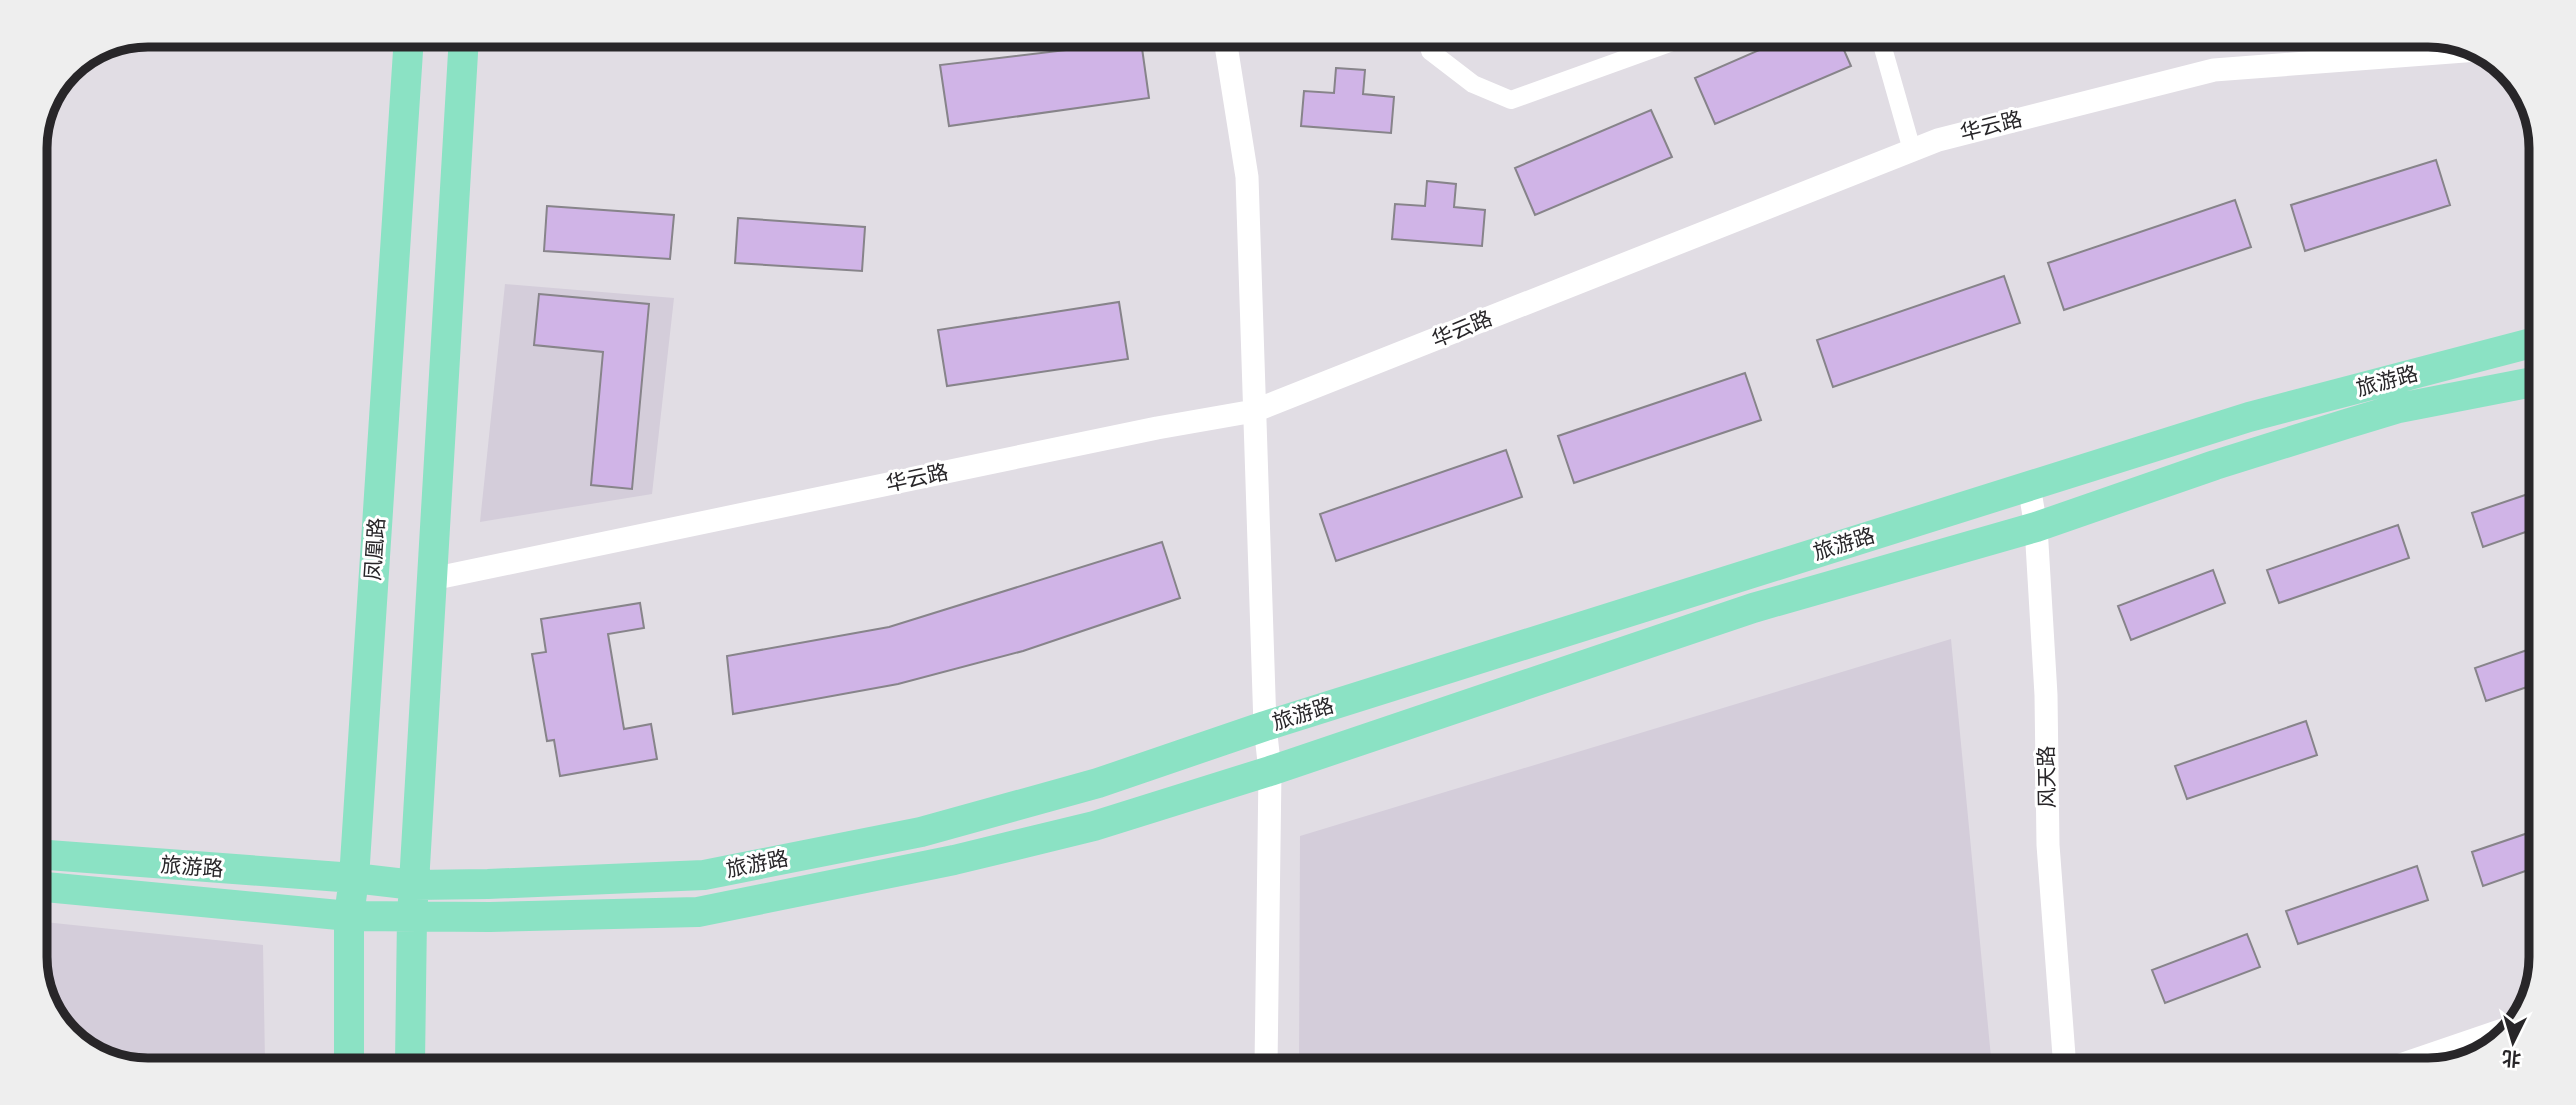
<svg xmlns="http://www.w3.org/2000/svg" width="2576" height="1105" font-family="Manrope,'Noto Sans SC',sans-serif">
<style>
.built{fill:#d4cdda}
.building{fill:#d0b4e7;stroke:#87848a;stroke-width:2}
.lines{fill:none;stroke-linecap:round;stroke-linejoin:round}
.minor{stroke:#fff;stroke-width:18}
.tertiary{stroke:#fff;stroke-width:23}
.primary{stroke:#8be2c4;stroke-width:30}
.labels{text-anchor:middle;stroke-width:6;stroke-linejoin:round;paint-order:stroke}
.street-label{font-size:21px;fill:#282629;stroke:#fff}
.rim{fill:none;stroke:#282629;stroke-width:9}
</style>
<rect width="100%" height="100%" fill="#e1dde4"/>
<path class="built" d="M505,284L674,298L652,494L480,522Z
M1951,639L1992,1068L1299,1066L1300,836Z
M35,921L263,945L265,1062H105L58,1025L35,965Z"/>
<path class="building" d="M1141,41L1149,98L949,126L940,65Z
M1780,41H1840L1851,66L1715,124L1695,78Z
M1336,68L1365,70L1363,94L1394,97L1391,133L1301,126L1304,91L1334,93Z
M1651,110L1672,157L1535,215L1515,168Z
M2436,160L2450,205L2305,251L2291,205Z
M1427,181L1456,184L1454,207L1485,210L1482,246L1392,239L1395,204L1425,206Z
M2235,200L2251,247L2064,310L2048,263Z
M547,206L674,215L670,259L544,251Z
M738,218L865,227L862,271L735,263Z
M2004,276L2020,323L1833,387L1817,340Z
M539,294L649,304L632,489L591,485L603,352L534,345Z
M1119,302L1128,359L947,386L938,330Z
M1745,373L1761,420L1574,483L1558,436Z
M1506,450L1522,497L1336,561L1320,514Z
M2537,491V528L2483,547L2472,513Z
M2398,525L2409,558L2279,603L2267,570Z
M1162,542L1180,598L1023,651L898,684L733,714L727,656L889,627Z
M2213,570L2225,603L2131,640L2118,606Z
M640,603L644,628L608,634L624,729L651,724L657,759L560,776L554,740L547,741L532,654L546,652L541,619Z
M2536,647V684L2486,701L2475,668Z
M2306,721L2317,755L2187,799L2175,766Z
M2534,831V868L2483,886L2472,852Z
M2417,866L2428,900L2298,944L2286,911Z
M2247,934L2260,967L2165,1003L2152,970Z"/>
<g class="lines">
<path class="minor" d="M1428,40L1430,51L1473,84L1511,100L1675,41
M1881,41L1912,150"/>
<path class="tertiary" d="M1225,39L1247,177L1265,726L1270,771L1266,1066
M2029,486L2036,527L2046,695L2048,845L2065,1069
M432,579L1157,428L1254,411L1938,140L2214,70L2478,50
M2386,1070L2509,1028"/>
<path class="primary" d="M35,854L354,878L414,885L488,884L704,875L921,832L1098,783L1265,726L2249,417L2539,341
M35,886L349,916L490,917L698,912L954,860L1094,826L1270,771L1753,608L2036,527L2215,465L2346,424L2399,408L2538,381
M349,1062V916L354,878L409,36
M410,1063L412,917L464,36"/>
</g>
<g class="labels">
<g class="street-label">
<text transform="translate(1991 126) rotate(-14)" y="7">华云路</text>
<text transform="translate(1462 329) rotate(-22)" y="7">华云路</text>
<text transform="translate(2387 381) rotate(-15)" y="7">旅游路</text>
<text transform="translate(917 478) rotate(-12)" y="7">华云路</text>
<text transform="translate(1844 544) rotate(-17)" y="7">旅游路</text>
<text transform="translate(375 549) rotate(-86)" y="7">凤凰路</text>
<text transform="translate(1303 714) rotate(-17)" y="7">旅游路</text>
<text transform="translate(2047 777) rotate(-91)" y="7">风天路</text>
<text transform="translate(757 864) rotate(-11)" y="7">旅游路</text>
<text transform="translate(192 867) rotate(4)" y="7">旅游路</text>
</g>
</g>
<path d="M0 0H2576V1105H0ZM148 47H2428A101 101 0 0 1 2529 148V957A101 101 0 0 1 2428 1058H148A101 101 0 0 1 47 957V148A101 101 0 0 1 148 47Z" fill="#eee" fill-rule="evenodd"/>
<path class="rim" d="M148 47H2428A101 101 0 0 1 2529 148V957A101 101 0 0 1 2428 1058H148A101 101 0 0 1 47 957V148A101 101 0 0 1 148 47Z"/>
<g transform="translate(2513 1042) rotate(185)" stroke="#ffffff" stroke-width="5" paint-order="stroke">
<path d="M0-5L12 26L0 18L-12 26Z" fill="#282629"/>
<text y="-10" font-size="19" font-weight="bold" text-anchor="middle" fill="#282629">北</text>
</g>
</svg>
